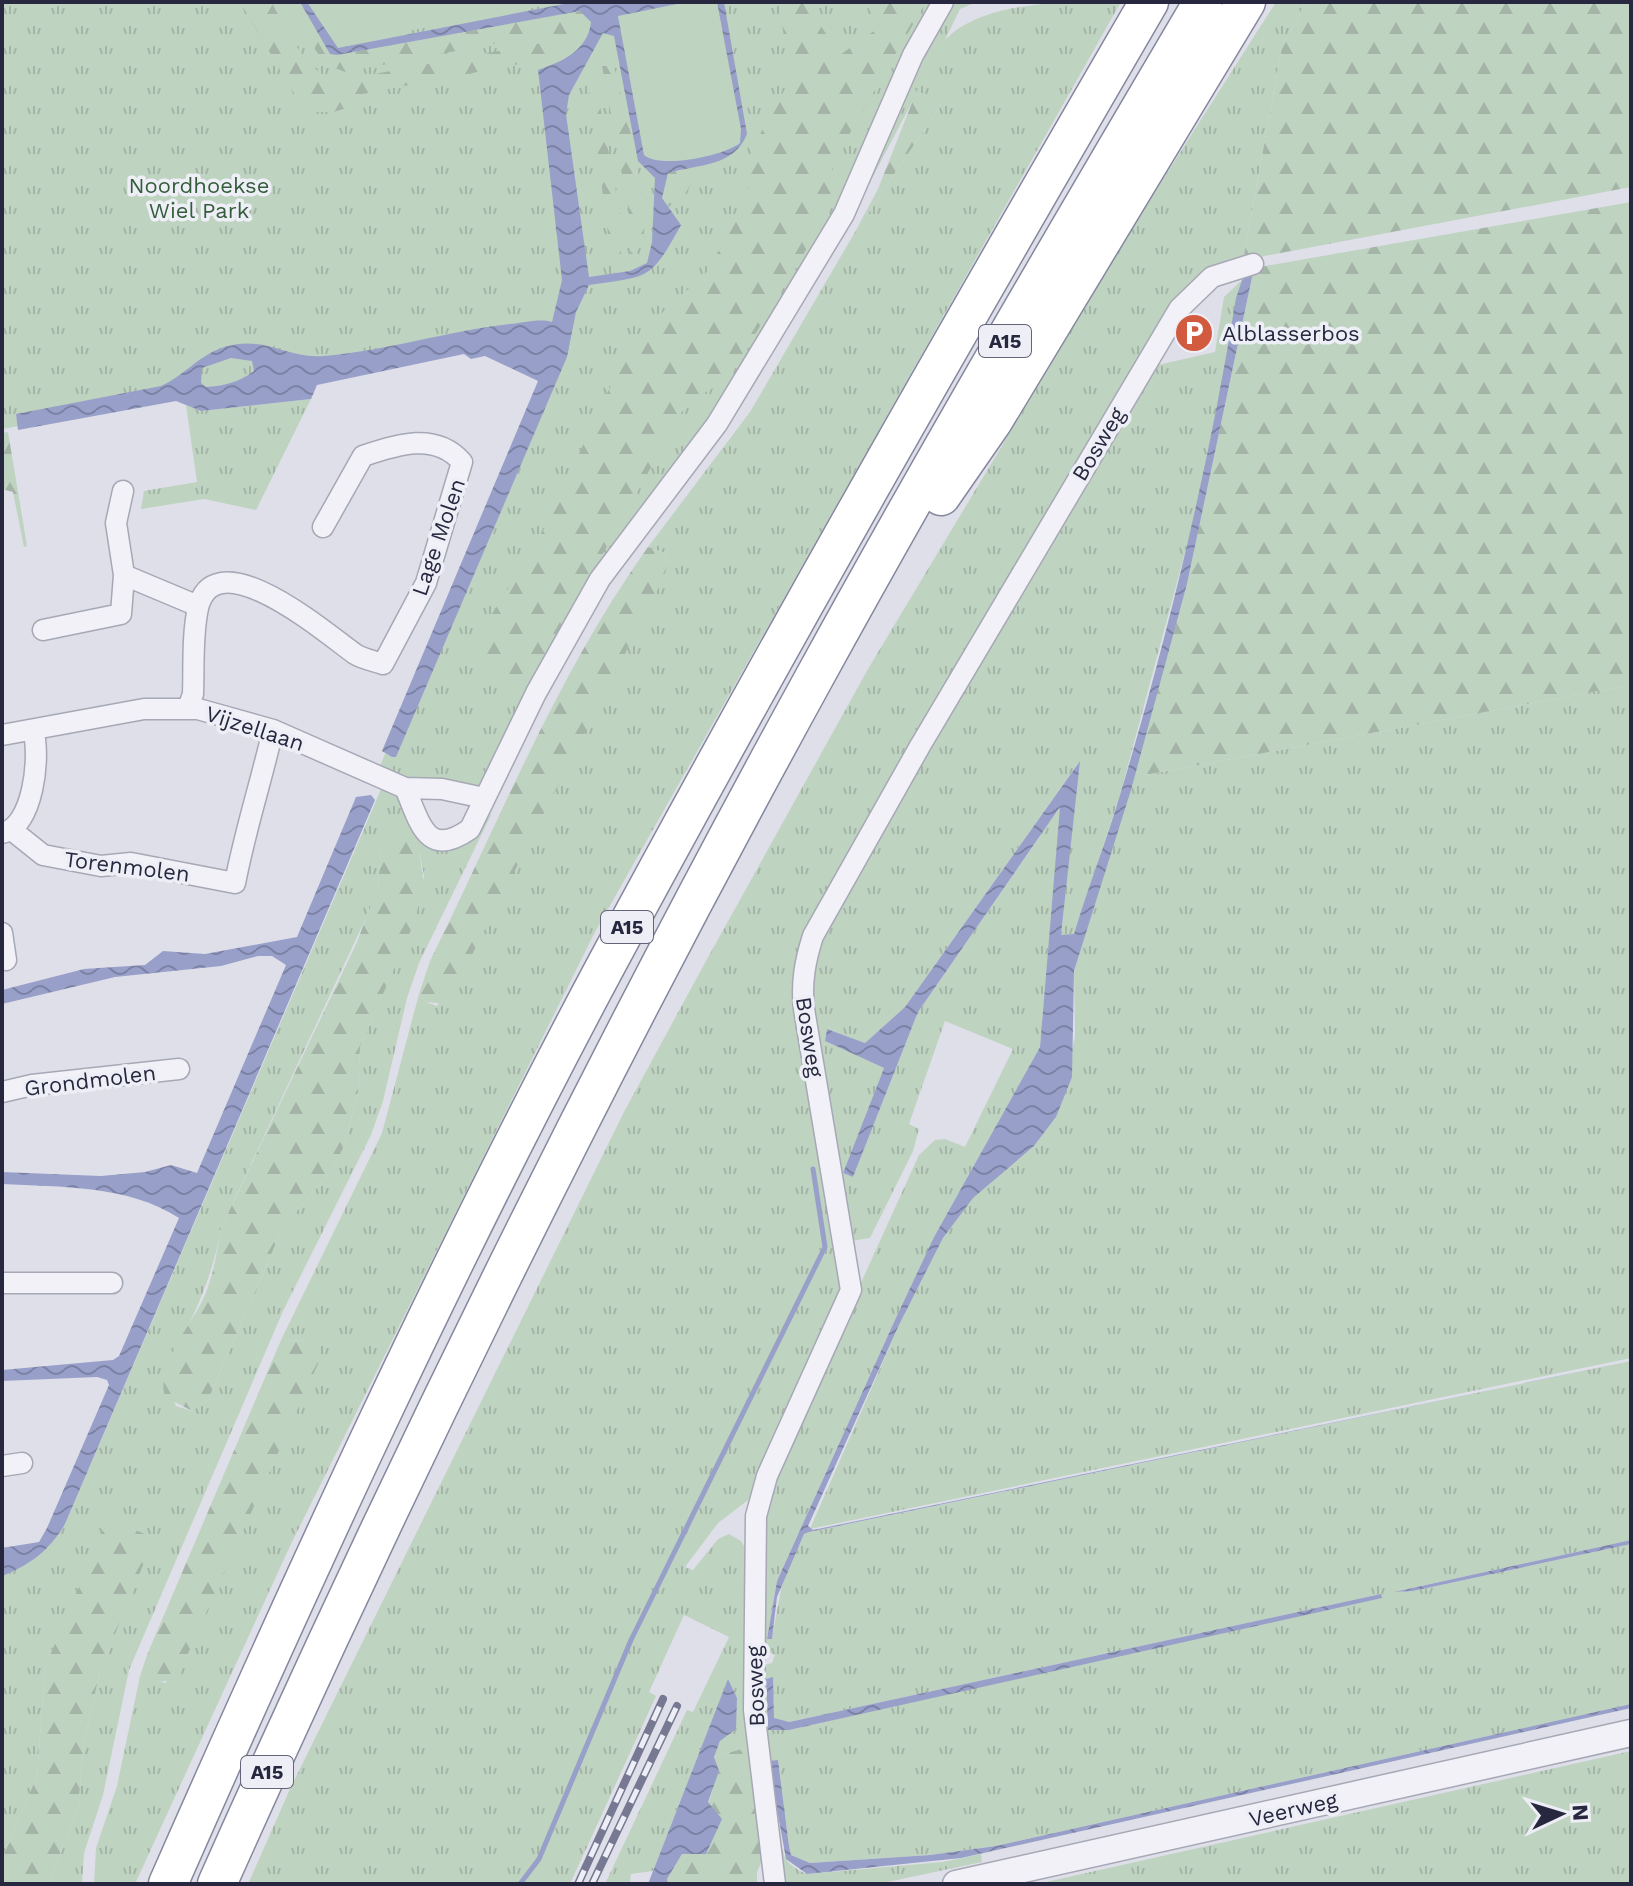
<svg xmlns="http://www.w3.org/2000/svg" width="1633" height="1886" font-family="'Work Sans',sans-serif">
<style>
.grass{fill:url(#grass-tufts);fill-rule:evenodd}
.forest{fill:url(#forest-firs)}
.garden{fill:#bfd3c1}
.water{fill:url(#water-waves);fill-rule:evenodd}
.lines{fill:none;stroke-linecap:round;stroke-linejoin:round}
.stream{stroke:#98a0ca;stroke-width:5}
.minor-casing{stroke:#a7a8b6;stroke-width:23}
.tertiary-casing{stroke:#a7a8b6;stroke-width:29}
.motorway-casing{stroke:#85879f;stroke-width:41}
.minor{stroke:#f1f1f7;stroke-width:20}
.tertiary{stroke:#f1f1f7;stroke-width:26}
.motorway{stroke:#fff;stroke-width:38}
.rail-casing{stroke:#777992;stroke-width:8}
.rail{stroke:#eeeff6;stroke-width:5;stroke-dasharray:15;stroke-linecap:butt}
.labels{text-anchor:middle;stroke-width:7;stroke-linejoin:round;paint-order:stroke}
.shield{fill:#eeeff6;stroke:#636477;stroke-width:2}
.shield-label{font-size:20px;font-weight:bold;fill:#272840}
.park-label{font-size:22px;fill:#345c3a;stroke:#eeeff6}
.poi-label{font-size:22px;fill:#272840;stroke:#eeeff6;text-anchor:start}
.street-label{font-size:22px;fill:#272840;stroke:#eeeff6}
</style>
<defs>
<pattern id="grass-tufts" width="24" height="20" patternUnits="userSpaceOnUse" patternTransform="scale(2)"><rect width="24" height="20" fill="#bfd3c1"/><path d="M3 7l-1-3M5 7V3M7 7l1-3M15 17l-1-3M17 17v-4M19 17l1-3" fill="none" stroke="#a4b5a7"/></pattern>
<pattern id="forest-firs" width="22" height="20" patternUnits="userSpaceOnUse" patternTransform="scale(2)"><rect width="22" height="20" fill="#bfd3c1"/><path d="M5 1l3.5 6h-7zM16 11l3.5 6h-7z" fill="#a4b5a7"/></pattern>
<pattern id="water-waves" width="16" height="10" patternUnits="userSpaceOnUse" patternTransform="scale(2)"><rect width="16" height="10" fill="#98a0ca"/><path d="M0 5q4-4 8 0t8 0" fill="none" stroke="#7c82a5"/></pattern>
</defs>
<rect width="100%" height="100%" fill="#dedfe8"/>
<path class="grass" d="M2,2H976L960,9L945,40C984,0 1064,2 1121,2L595,932L290,1546L135,1884H94L96,1848L117,1786L140,1676L166,1683L310,1341L281,1340L382,1133L419,994L426,1002L437,1006L668,564L664,553L648,547L750,412L855,232L941,105L918,91L863,195L711,431L616,550L491,806L413,784L379,768L561,342L545,328L258,385L2,429Z
M1276,2H1306L1282,47L1243,260L1199,280L804,946L841,1291L752,1497L718,1523L685,1567L693,1570L718,1539L729,1534L741,1541L752,1560V1746L714,1757L737,1698L728,1680L653,1871L631,1874L630,1884H605L687,1710L693,1712L729,1637L684,1615L649,1692L656,1696L570,1884H248L290,1789L624,1112L706,961L868,669L1146,206Z
M1242,280L1198,504L1120,795L1074,934L1061,936L1079,762L905,1007L865,1043L827,1029L825,1041L884,1068L843,1173L853,1177L918,1012L1061,806L1040,1047L934,1237L894,1322L777,1581L767,1639L772,1638L782,1584L804,1534L809,1532L1631,1361V1540L1394,1592L1413,1591L1631,1544V1704L996,1846L930,1855L810,1863L791,1855L789,1846L778,1760L770,1770C775,1789 778,1846 786,1859C790,1866 800,1871 807,1874L943,1862L981,1854L982,1862L878,1884H783L761,1733L764,1665L772,1663L775,1655L764,1650L760,1542L776,1470L919,1155L935,1140L945,1139L965,1147L1013,1049L945,1021L909,1124L919,1129L913,1151L870,1238L851,1241L808,992L811,958L830,913L1149,367L1215,352L1224,297ZM1381,1594L789,1730L768,1729L766,1679L773,1678L774,1718L779,1723L789,1722Z
M311,399L256,510L204,499L141,509L144,491L197,482L186,405L201,411Z
M1631,685V1358L810,1529L899,1325L943,1238L972,1198L1034,1146L1056,1117L1075,1037L1074,971L1135,771L1145,775Z
M382,787L399,797L443,849C467,847 477,831 492,813L419,963L407,998L383,1101L371,1135L283,1311L129,1670L103,1795L84,1853L82,1884H48L78,1809L84,1743L100,1671L153,1538L120,1523L71,1606L45,1667L37,1776L2,1859V1576C29,1565 50,1550 65,1524ZM381,850H419L424,876L414,922L360,1047L358,1092L344,1146L333,1169L283,1227L208,1400L192,1411L176,1406L164,1375C189,1324 211,1286 221,1228L372,905L378,886Z
M1631,1751V1884H1037Z"/>
<path class="forest" d="M240,2H271C287,28 305,73 337,81L547,42L558,44L550,58L352,96L354,106L333,112H305Z
M283,2H300L330,54L337,55L580,11L591,22L590,31L576,49L564,35H541L345,72L325,64Z
M779,2H805L840,55L881,26L864,2H926L832,164L833,205L730,376C715,391 696,392 683,410L543,661C527,676 516,680 494,678L477,662L476,638L535,548L632,340L706,273L738,217L749,185L753,147L790,80Z
M1306,2H1631V187L1243,260L1282,47Z
M602,66H613L617,76C624,114 648,197 644,232C643,243 638,251 631,260L632,229Z
M583,69L595,79L621,219V272L613,273L588,79Z
M917,90L941,105L855,232L878,189Z
M697,165L687,194L668,207L662,198L668,172Z
M1631,202V685L1145,775L1135,771L1187,584L1254,268Z
M8,432L27,546L24,547L13,492L2,489V433Z
M648,547L664,553L668,564L663,579L447,1004L426,1002L419,994L430,961C499,822 557,674 648,547Z
M392,834H403L419,850L424,885L414,923L360,1047L358,1092L344,1146L333,1169L283,1227L208,1400L192,1411L165,1397C155,1364 193,1324 205,1295C214,1273 217,1251 221,1228L357,942L378,886L381,850L385,838Z
M281,1340L310,1341L318,1347L321,1357L176,1680L155,1682L140,1676L147,1655Z
M106,1523H120L154,1538L100,1671L84,1743L78,1809L48,1884H2V1859L37,1776L45,1667Z
M752,1746L765,1854L757,1872V1884H668L667,1879C684,1851 725,1788 714,1757Z"/>
<path class="garden" d="M307,2H562L333,45Z
M687,2H717L741,129L740,144L728,153L652,162L644,156L618,15Z"/>
<path class="water" d="M300,2H307L338,48L574,2H687L618,16L644,155C660,169 724,156 740,143L741,129L717,2H724L747,134C734,167 699,164 668,173L662,198L681,225C650,281 650,276 589,285L576,312L567,357L396,757H392L382,751L538,381L485,356L471,359L464,354L317,385L311,399L201,411L176,401L18,430L16,414L161,386C186,375 200,353 228,346C266,336 288,359 323,356C386,351 447,331 510,324C523,323 539,318 552,322L562,280L538,70C561,62 588,51 591,22L580,11L337,55L330,54ZM603,33L614,36L638,161L655,178L652,242L647,263L630,271L589,277L566,114L569,95ZM231,358L252,361L254,371C240,382 223,386 206,387L201,383L202,368Z
M1254,268L1187,584L1131,790L1074,971L1072,1077L1056,1117L1034,1146L973,1198L943,1238L899,1325L808,1526L813,1530L1631,1361L809,1532L804,1534L777,1597L772,1639H767L777,1581L894,1322L934,1237L1040,1047L1060,807L918,1012L853,1177L843,1173L884,1068L825,1041L827,1029L865,1043L905,1007L1080,761L1061,935L1074,934C1088,887 1106,842 1120,795C1169,632 1209,466 1236,298L1242,280Z
M371,795L375,800L65,1524C50,1550 30,1565 2,1576V1548L39,1542L47,1528L109,1385L107,1380L97,1377L2,1381V1370L113,1360L119,1356L179,1218C128,1185 61,1187 2,1184V1172L101,1176L145,1172L171,1165L197,1173L286,965L272,956H258L221,966L115,977L2,1004V990L84,969L145,965L163,951L205,954L297,937L356,797Z
M1631,1540V1544L1413,1591L1394,1592Z
M1381,1594L1382,1598L789,1730H768L766,1679L773,1677L774,1718L789,1722Z
M728,1679L737,1698L736,1729L720,1741L714,1757L719,1771L708,1802L722,1819L706,1854H682L667,1879L668,1884H648Z
M1631,1704V1708L961,1858L807,1874L786,1859L770,1770L769,1761L778,1760L789,1846L791,1855L810,1863L930,1855L996,1846Z"/>
<g class="lines">
<path class="stream" d="M520,1884L539,1859L631,1640L825,1247L813,1169"/>
<g class="minor-casing">
<path id="minor" d="M124,575L198,606
M43,630L121,614L124,575L116,523L123,491
M188,708L193,694C194,667 192,635 198,608C215,537 328,635 355,654C363,659 374,661 383,664L426,583L462,462C436,432 398,444 363,456L323,527
M2,735L144,709H198L273,730L405,788
M484,798L442,789L405,788C420,822 426,860 470,829L536,693L600,579L717,424L844,214L913,55L943,2
M13,831L43,855L101,866L131,863L235,883C245,831 261,782 273,730
M2,833C33,828 41,756 33,730
M2,933L6,960
M2,1092L32,1085L179,1069
M2,1283H112
M2,1466L22,1463
M775,1884L754,1710L756,1516L767,1476L851,1290L804,1009C801,983 805,961 813,936L920,746L1179,309L1212,277L1253,264"/>
</g>
<g class="tertiary-casing">
<path id="tertiary" d="M956,1884L1631,1733"/>
</g>
<g class="motorway-casing">
<path id="motorway" d="M941,496L993,421L1246,2
M168,1884C304,1575 445,1267 604,969C779,643 963,322 1149,2
M217,1884C400,1474 598,1071 814,678C939,450 1071,226 1203,2"/>
</g>
<use href="#minor" class="minor"/>
<use href="#tertiary" class="tertiary"/>
<use href="#motorway" class="motorway"/>
<g class="rail-casing">
<path id="rail" d="M578,1884L663,1699
M592,1884L677,1706"/>
</g>
<use href="#rail" class="rail"/>
</g>
<defs>
<g id="parking-disc" transform="scale(2)"><circle r="9.5" fill="#d25a3f" stroke="#eeeff6"/><path d="M-3.5-5.5H1a3.5 3.5 0 0 1 0 7H-1V5.5H-3.5ZM-1-3.4V-.6H.8a1.4 1.4 0 0 0 0-2.8Z" fill="#fff"/></g>
</defs>
<g fill-rule="evenodd">
<use href="#parking-disc" x="1194" y="333"/>
</g>
<g class="labels">
<g class="shield">
<rect x="979" y="325" width="52" height="32" rx="6"/>
<rect x="601" y="911" width="52" height="32" rx="6"/>
<rect x="241" y="1756" width="52" height="32" rx="6"/>
</g>
<g class="shield-label">
<text x="1005" y="348">A15</text>
<text x="627" y="934">A15</text>
<text x="267" y="1779">A15</text>
</g>
<g class="park-label">
<text x="199" y="193">Noordhoekse<tspan x="199" dy="25">Wiel Park</tspan></text>
</g>
<g class="poi-label">
<text x="1222" y="341">Alblasserbos</text>
</g>
<g class="street-label">
<text transform="translate(1098 444) rotate(-59)" y="8">Bosweg</text>
<text transform="translate(438 537) rotate(-71)" y="8">Lage Molen</text>
<text transform="translate(255 728) rotate(18)" y="8">Vijzellaan</text>
<text transform="translate(127 866) rotate(7)" y="8">Torenmolen</text>
<text transform="translate(810 1037) rotate(81)" y="8">Bosweg</text>
<text transform="translate(90 1080) rotate(-7)" y="8">Grondmolen</text>
<text transform="translate(755 1686) rotate(-92)" y="8">Bosweg</text>
<text transform="translate(1293 1809) rotate(-13)" y="8">Veerweg</text>
</g>
</g>
<rect width="1633" height="1886" fill="none" stroke="#272840" stroke-width="8"/>
<g transform="translate(1561 1814) rotate(86)" stroke="#eeeff6" stroke-width="6" paint-order="stroke">
<path d="M0-6L14 30L0 20L-14 30Z" fill="#272840"/>
<text y="-12" font-size="22" font-weight="bold" text-anchor="middle" fill="#272840">N</text>
</g>
</svg>
